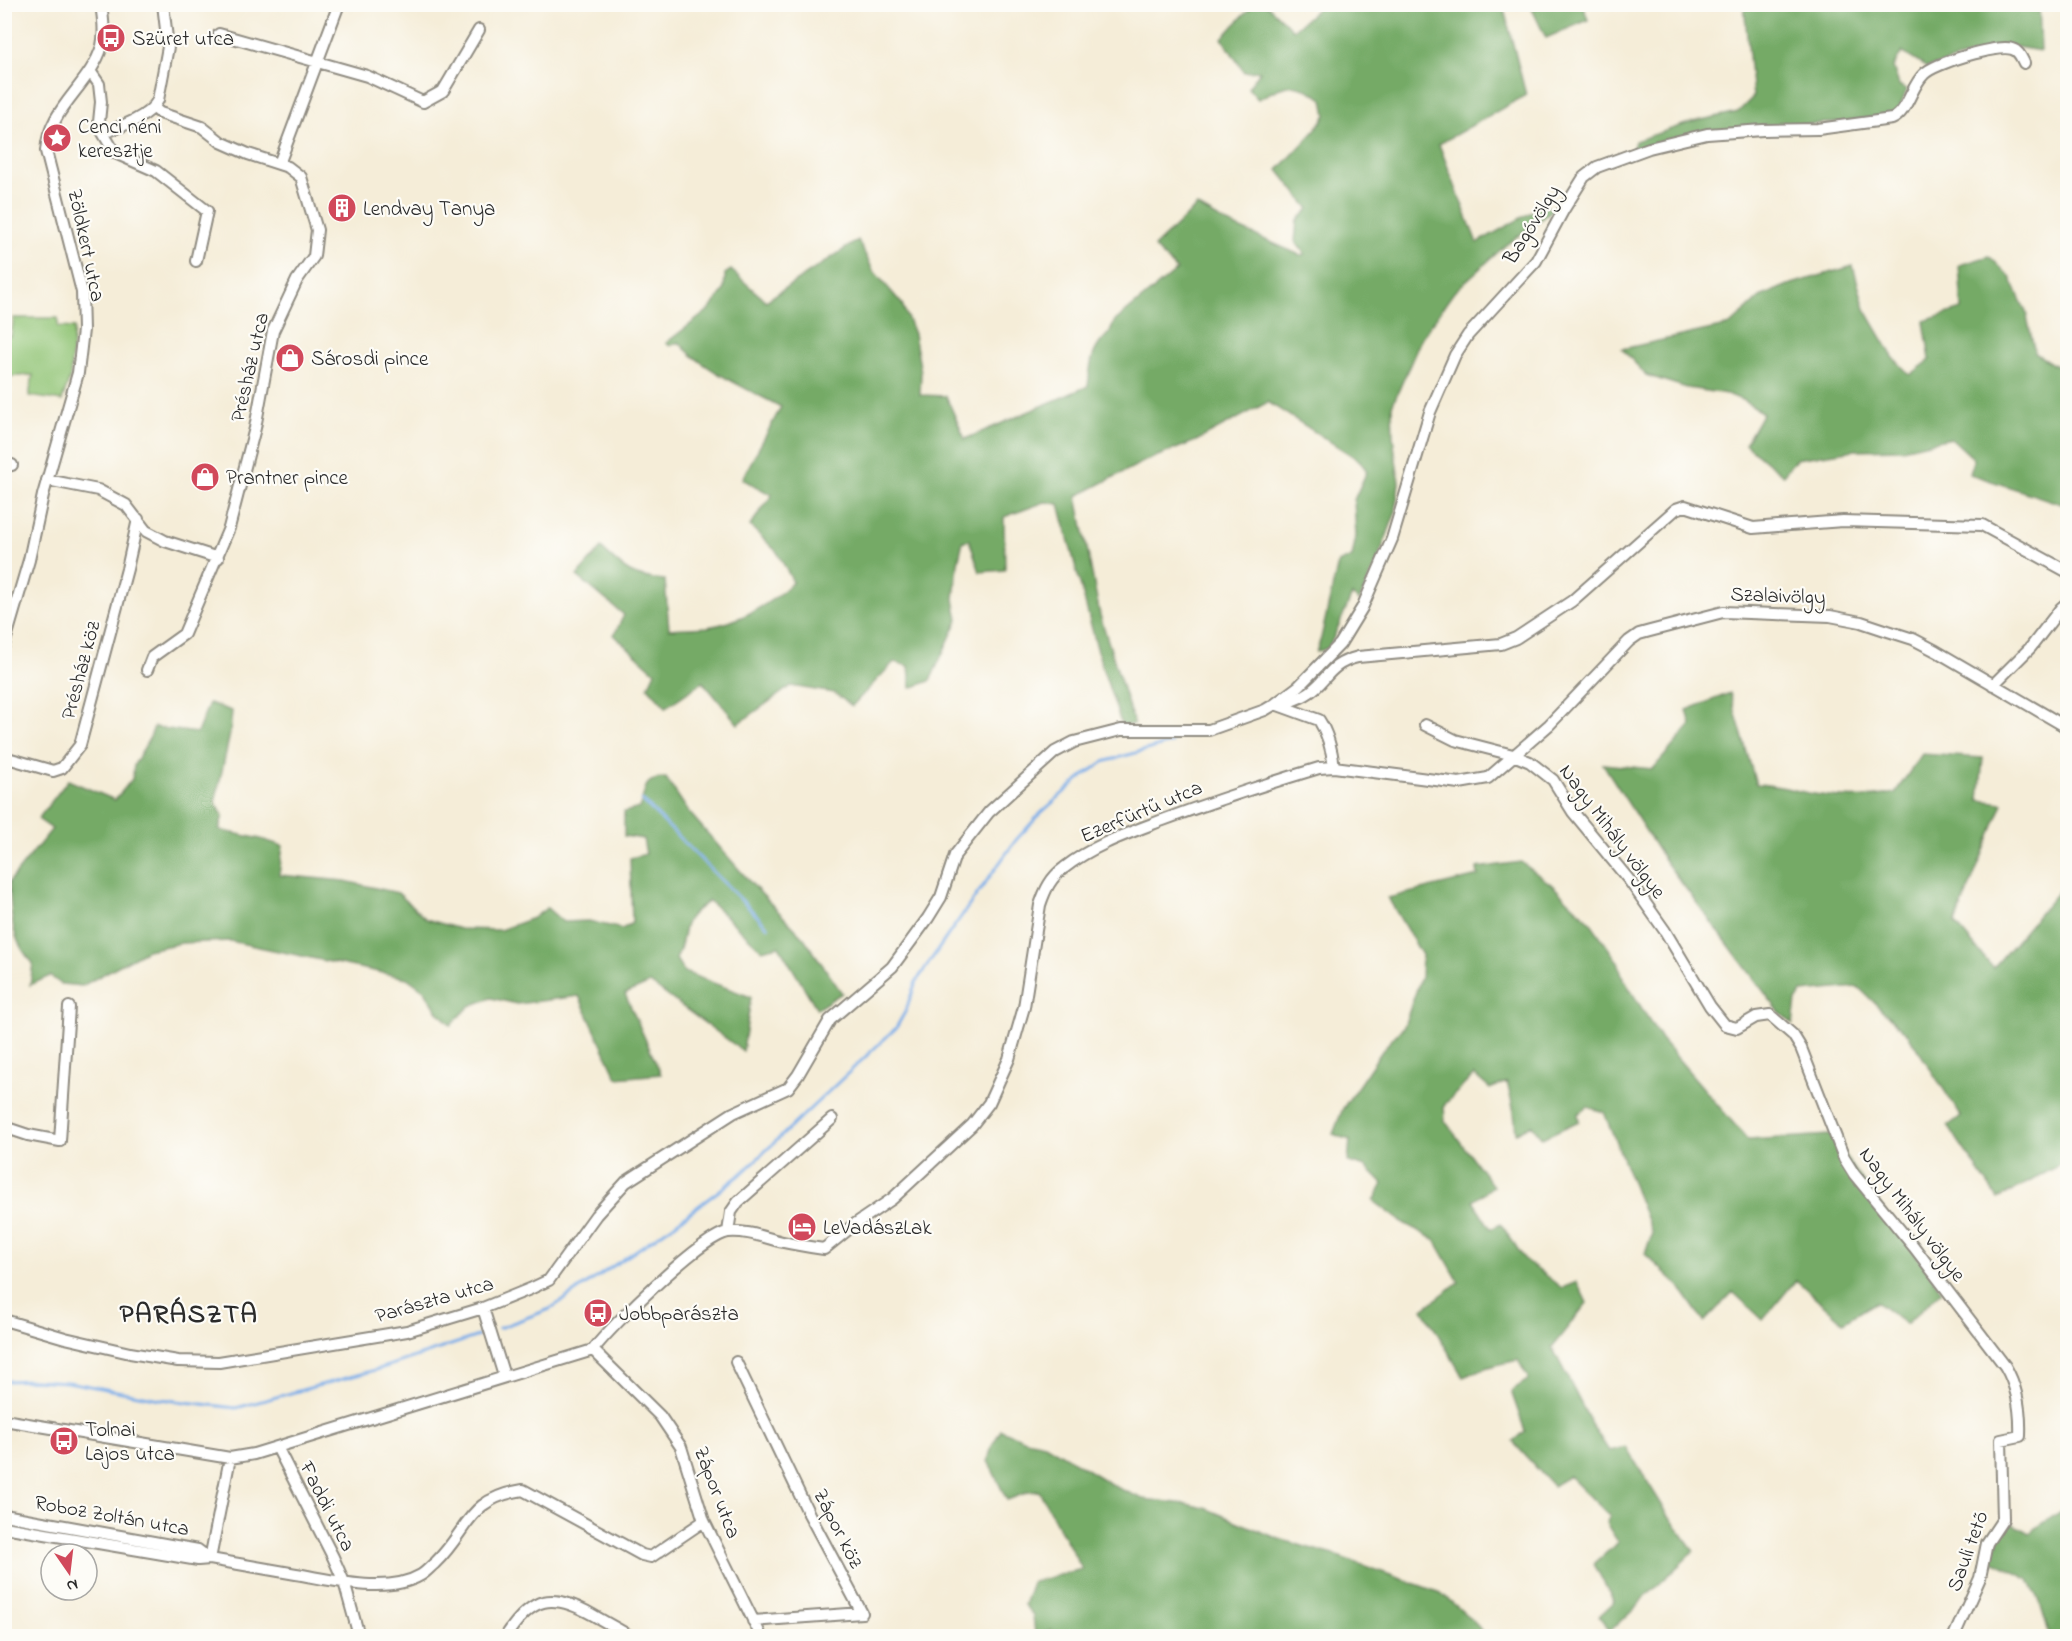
<svg xmlns="http://www.w3.org/2000/svg" width="2072" height="1641" font-family="'Indie Flower',sans-serif">
<style>
.green{fill:#90c475;stroke:#5e7850;stroke-width:1.5}
.forest{fill:#74aa66;stroke:#506a48;stroke-width:1.5}
.lines{fill:none;stroke-linecap:round;stroke-linejoin:round}
.stream{stroke:#7daee8;stroke-width:3}
.street-casing{stroke:#908c82;stroke-width:14}
.street{stroke:#fff;stroke-width:10}
.labels{text-anchor:middle;stroke-width:4.5;stroke-linejoin:round;paint-order:stroke}
.poi-label{font-size:21px;fill:#2b2b2b;stroke:#fdfcf7;text-anchor:start}
.street-label{font-size:21px;fill:#2b2b2b;stroke:#fdfcf7}
.district-label{font-size:27px;font-weight:bold;letter-spacing:1.5px;fill:#2b2b2b;stroke:#fdfcf7}
</style>
<rect width="100%" height="100%" fill="#fdfcf7"/>
<filter id="ink" filterUnits="userSpaceOnUse"><feTurbulence type="fractalNoise" baseFrequency=".0167" numOctaves="2"/><feDisplacementMap in="SourceGraphic" scale="12" xChannelSelector="R" yChannelSelector="G"/><feConvolveMatrix kernelMatrix="1 2 1 2 8 2 1 2 1" color-interpolation-filters="sRGB"/></filter>
<filter id="wash" filterUnits="userSpaceOnUse"><feTurbulence type="fractalNoise" baseFrequency=".008" numOctaves="4" result="noise"/><feDisplacementMap in="SourceGraphic" scale="24" xChannelSelector="R" yChannelSelector="G"/><feGaussianBlur stdDeviation="1.35" result="paint"/><feColorMatrix in="noise" values="0 0 0 0 0 0 0 0 0 0 0 0 0 0 0 0 0 1.4 0 .05"/><feComposite in="paint" operator="in"/></filter>
<g filter="url(#wash)">
<rect width="100%" height="100%" fill="#f5edd8"/>
<path class="green" d="M14,318H58V327L74,328L70,377L62,401L29,396L33,375L5,377V336H11Z"/>
<path class="forest" d="M1253,5H1267L1293,30L1322,5H1503L1526,95L1439,144L1477,243L1542,206L1554,209L1506,245L1454,292L1422,337L1392,406L1393,437L1399,482L1396,511L1377,562L1359,601L1352,595L1329,648L1316,652L1321,638L1338,563L1352,557L1356,536L1354,500L1367,471L1359,460L1268,402L1196,441L1145,461L1077,496L1100,615L1134,724L1122,726L1102,667L1059,504L1045,502L1004,517L1005,570L980,572L969,540L963,541L958,563L954,599L958,620L930,681L911,688L909,666L894,662L852,706L834,693L791,686L738,724L703,682L666,707L648,687L655,672L614,635L624,615L577,576L601,548C625,571 632,578 665,580L669,629C681,628 694,628 707,627C738,623 771,604 793,582L777,552L750,526L772,495L742,479L781,407C750,390 700,369 679,342L670,346L666,343L710,309L724,290L725,274L731,270L766,301L858,240L873,270L902,304L914,334L921,372L920,395L946,396L965,439L1088,386C1090,370 1090,356 1100,343C1108,333 1110,335 1114,322L1177,270L1154,247L1197,206L1225,222L1300,255L1305,254L1295,241L1297,221L1309,209L1278,170L1312,134L1326,115L1323,99C1293,78 1288,84 1258,99L1248,88L1260,71L1244,72L1222,38Z
M1530,5H1583L1588,20L1546,38Z
M1744,5H2039L2041,51L2004,45L1927,68L1902,52L1893,67L1899,85L1907,90L1899,108L1891,115L1843,122L1764,127L1633,148L1635,141L1692,122L1738,112L1753,97Z
M1989,256L2010,277L2026,312L2035,353L2067,373V499L2061,504L1970,474L1974,459L1951,438L1902,449L1855,450L1796,459L1783,475L1745,444L1763,413L1742,400L1727,394L1687,388L1646,375L1622,349L1730,325L1760,297L1788,285L1853,266L1865,309L1893,357L1910,375L1930,360L1924,321L1962,309L1959,265Z
M1730,693L1756,784C1780,785 1798,792 1821,795C1846,799 1871,798 1895,793L1922,754L1983,758L1979,800L2003,803L1955,923L1993,968L2067,881V1161L1998,1199L1948,1126L1961,1116L1909,1036L1858,987L1802,992L1796,1001L1793,1024L1780,1013L1665,861L1603,764L1653,769L1691,725L1687,710Z
M209,703L232,711L230,734L215,803L223,815L219,830L261,839L283,846L279,875L345,881L398,893L426,919L460,929L500,930L533,918L547,908L563,922L589,921L622,929L632,923L630,858L646,854L643,839L624,836V812L640,808C646,788 642,779 666,778L688,811L750,882L804,938L842,993L817,1009L779,946L762,950L709,901C675,923 690,929 676,959L684,972L751,997L743,1051L650,983L625,994L661,1074L617,1078L579,996L517,1004L491,998L470,1006L451,1025L438,1012L425,991L407,978L230,941L182,943L147,950L82,986L61,984L50,976L30,985L33,963C9,939 12,914 9,882L52,829L38,819L68,780L115,800L132,779L134,765L150,737L154,727L197,733Z
M1521,862L1551,884L1589,920L1618,962L1623,978L1661,1039L1748,1140L1830,1135L1942,1291L1906,1324L1876,1302L1843,1322L1796,1280L1763,1320L1733,1292L1704,1322L1678,1285L1645,1254L1652,1233L1604,1112L1587,1107L1578,1114L1579,1121L1542,1138L1532,1125L1516,1133L1514,1112L1507,1082L1490,1089L1474,1075L1444,1105L1445,1121L1493,1186L1473,1201L1491,1229L1501,1224L1525,1260L1562,1288L1577,1282L1587,1303L1552,1347L1592,1425L1609,1451L1626,1447L1667,1513L1694,1551L1610,1631L1599,1616L1614,1602L1594,1564L1618,1542L1606,1523L1610,1516L1569,1476L1553,1486L1513,1442L1525,1431L1511,1391L1529,1379L1518,1360L1488,1367L1463,1377L1423,1309L1459,1282L1435,1240L1402,1222L1374,1201L1383,1184L1366,1167L1348,1162L1350,1140L1333,1134L1343,1108L1384,1048L1404,1026L1421,977L1422,955L1388,898L1478,876L1477,868Z
M1001,1430L1026,1440L1045,1444L1116,1487L1143,1499L1186,1504L1205,1508L1279,1539L1340,1557L1441,1593L1471,1619L1487,1636H1056L1052,1630L1035,1634L1033,1615L1024,1605L1032,1582L1082,1569L1039,1491L1029,1492L1007,1500L988,1461L992,1445Z
M2067,1507V1636H2050L2039,1599L2030,1580L1991,1560L1992,1545L2011,1522L2029,1533Z"/>
<g class="lines">
<path class="stream" d="M642,800L768,927
M499,1328L550,1309L672,1226L740,1175L896,1028L905,1012L916,982L948,935L1016,840L1041,813L1078,780L1103,762L1171,743
M4,1381L33,1380L68,1382L160,1399L236,1408L379,1369L478,1336"/>
</g>
</g>
<g filter="url(#ink)">
<g class="lines">
<g class="street-casing">
<path id="street" d="M219,34L367,76L423,102L443,91L479,30
M90,71L99,84L101,102L99,122L103,133L115,153L156,171L207,211L196,261
M103,133C120,127 150,117 158,100L168,47L163,4
M279,164L339,4
M4,467L12,465
M47,480L98,490L126,505L146,531L165,541L218,558
M4,645L29,560L43,495L78,373L83,330L82,292L46,151C49,107 90,86 102,46C105,32 103,18 101,4
M147,670L152,657L184,634L229,528L255,428L273,331L297,280L314,256L317,230L301,177L288,167L248,154L221,142L202,127L160,113L154,108
M1993,685L2031,647L2061,608L2068,602
M1288,702C1293,700 1300,698 1305,695C1328,683 1325,665 1358,657L1501,644L1516,638L1572,601L1676,509L1685,506L1753,528L1843,521L1982,525L2068,572
M1275,704L1299,686L1340,644L1362,608L1392,539L1430,412L1455,355L1468,335L1536,261L1564,209L1584,177L1597,167L1649,148L1707,134L1763,130L1818,129L1892,119C1908,112 1911,86 1924,74C1935,63 1998,44 2012,49C2019,51 2021,57 2024,63
M1425,725L1455,740L1513,755L1530,762L1553,780L1573,812L1629,880L1665,931L1710,1006L1725,1025L1737,1028L1756,1017L1770,1015L1793,1035L1801,1048L1844,1158L1854,1174L1914,1247L2005,1366C2018,1388 2021,1411 2020,1436L2001,1440L2003,1519L1987,1543L1980,1578L1954,1636
M4,757L53,771L62,768L80,745L127,569L138,519
M4,1127L28,1135L60,1141L69,1007
M728,1232L731,1212L738,1202L832,1119
M483,1308L504,1376
M4,1320L65,1338L130,1353L178,1361L219,1362L407,1331L483,1308L530,1289L549,1280L596,1215L626,1182L733,1113L788,1088L798,1075L830,1020L892,967L928,918L941,897L955,855L989,812L1055,752L1074,742L1121,730H1209L1265,710L1275,704L1319,720C1328,734 1332,751 1334,767
M593,1350L660,1416L681,1447L704,1521L761,1636
M736,1362L809,1514L862,1613L753,1621
M4,1420L230,1458L254,1454L593,1350C611,1326 702,1236 728,1232C746,1230 766,1238 783,1242C796,1245 810,1247 824,1249L855,1224L892,1199L972,1125L989,1103L1009,1059L1024,1007L1040,905C1045,890 1051,877 1064,868C1093,845 1129,833 1163,820C1214,801 1266,784 1319,768L1334,767L1459,783L1488,778L1549,725L1629,641L1639,634L1650,631L1723,612L1830,616L1861,622L1888,631L1913,639L1936,651L2068,728
M277,1447L333,1557L344,1582L359,1636
M4,1515L198,1550L210,1559
M4,1527L198,1560L210,1559C239,1564 267,1569 296,1574C333,1580 387,1595 421,1575C426,1572 430,1567 435,1563C470,1529 466,1499 523,1490L642,1555L651,1557L704,1521
M210,1559L230,1458
M506,1636C532,1596 552,1592 593,1615C605,1622 618,1629 630,1636"/>
</g>
<use href="#street" class="street"/>
</g>
</g>
<defs>
<g id="bus-disc" transform="scale(1.5)"><circle r="9.5" fill="#d1495b" stroke="#fdfcf7"/><path d="M-5-6H5V4H4V6H2V4H-2V6H-4V4H-5ZM-3.5-4V0h7V-4ZM-3.5 1.2v1.5H-2V1.2ZM2 1.2v1.5H3.5V1.2Z" fill="#fff"/></g>
<g id="sight-disc" transform="scale(1.5)"><circle r="9.5" fill="#d1495b" stroke="#fdfcf7"/><path d="M0-6L1.8-2.2L6-1.7L2.9 1.2L3.7 5.4L0 3.3L-3.7 5.4L-2.9 1.2L-6-1.7L-1.8-2.2Z" fill="#fff"/></g>
<g id="building-disc" transform="scale(1.5)"><circle r="9.5" fill="#d1495b" stroke="#fdfcf7"/><path d="M-4-6H4V6H1V3H-1V6H-4ZM-2.5-4.3h1.7v1.8h-1.7ZM.8-4.3h1.7v1.8H.8ZM-2.5-1h1.7V.8h-1.7ZM.8-1h1.7V.8H.8Z" fill="#fff"/></g>
<g id="shop-disc" transform="scale(1.5)"><circle r="9.5" fill="#d1495b" stroke="#fdfcf7"/><path d="M-5-2.5h2.3a2.7 3.5 0 0 1 5.4 0H5L5.5 6h-11ZM-1.5-2.5h3a1.5 2.3 0 0 0-3 0Z" fill="#fff"/></g>
<g id="hotel-disc" transform="scale(1.5)"><circle r="9.5" fill="#d1495b" stroke="#fdfcf7"/><path d="M-6-4.5h1.5V1H6V5H4.5V3h-9V5H-6ZM-4 0a1.8 1.8 0 1 1 3.6 0ZM.5 0V-2.5h3Q6-2.5 6 0Z" fill="#fff"/></g>
</defs>
<g fill-rule="evenodd">
<use href="#bus-disc" x="111" y="38"/>
<use href="#sight-disc" x="57" y="138"/>
<use href="#building-disc" x="342" y="208"/>
<use href="#shop-disc" x="290" y="358"/>
<use href="#shop-disc" x="205" y="477"/>
<use href="#hotel-disc" x="802" y="1227"/>
<use href="#bus-disc" x="598" y="1313"/>
<use href="#bus-disc" x="64" y="1441"/>
</g>
<g class="labels">
<g class="poi-label">
<text x="132" y="45">Szüret utca</text>
<text x="78" y="133">Cenci néni<tspan x="78" dy="24">keresztje</tspan></text>
<text x="363" y="215">Lendvay Tanya</text>
<text x="311" y="365">Sárosdi pince</text>
<text x="226" y="484">Prantner pince</text>
<text x="823" y="1234">LeVadászLak</text>
<text x="619" y="1320">Jobbparászta</text>
<text x="85" y="1436">Tolnai<tspan x="85" dy="24">Lajos utca</tspan></text>
</g>
<g class="street-label">
<text transform="translate(1531 224) rotate(-58)" y="7">Bagóvölgy</text>
<text transform="translate(87 245) rotate(78)" y="7">Zöldkert utca</text>
<text transform="translate(249 367) rotate(-77)" y="7">Présház utca</text>
<text transform="translate(1778 595) rotate(2)" y="7">Szalaivölgy</text>
<text transform="translate(80 670) rotate(-75)" y="7">Présház köz</text>
<text transform="translate(1141 811) rotate(-23)" y="7">Ezerfürtű utca</text>
<text transform="translate(1613 831) rotate(53)" y="7">Nagy Mihály völgye</text>
<text transform="translate(1913 1214) rotate(53)" y="7">Nagy Mihály völgye</text>
<text transform="translate(434 1299) rotate(-16)" y="7">Parászta utca</text>
<text transform="translate(718 1492) rotate(69)" y="7">Zápor utca</text>
<text transform="translate(328 1506) rotate(63)" y="7">Faddi utca</text>
<text transform="translate(112 1515) rotate(10)" y="7">Roboz Zoltán utca</text>
<text transform="translate(839 1528) rotate(63)" y="7">Zápor köz</text>
<text transform="translate(1967 1551) rotate(-70)" y="7">Sauli tető</text>
</g>
<g class="district-label">
<text x="189" y="1322">PARÁSZTA</text>
</g>
</g>
<rect width="2072" height="1641" fill="none" stroke="#fdfcf7" stroke-width="24"/>
<g transform="translate(69 1572) rotate(166)"><circle r="28" fill="#fdfcf7" stroke="#a9a8a5" stroke-width="1.5"/>
<path d="M0-4.5L10 22L0 15L-10 22Z" fill="#d1495b"/>
<text y="-9" font-size="16" font-weight="bold" text-anchor="middle" fill="#2b2b2b">N</text>
</g>
</svg>
